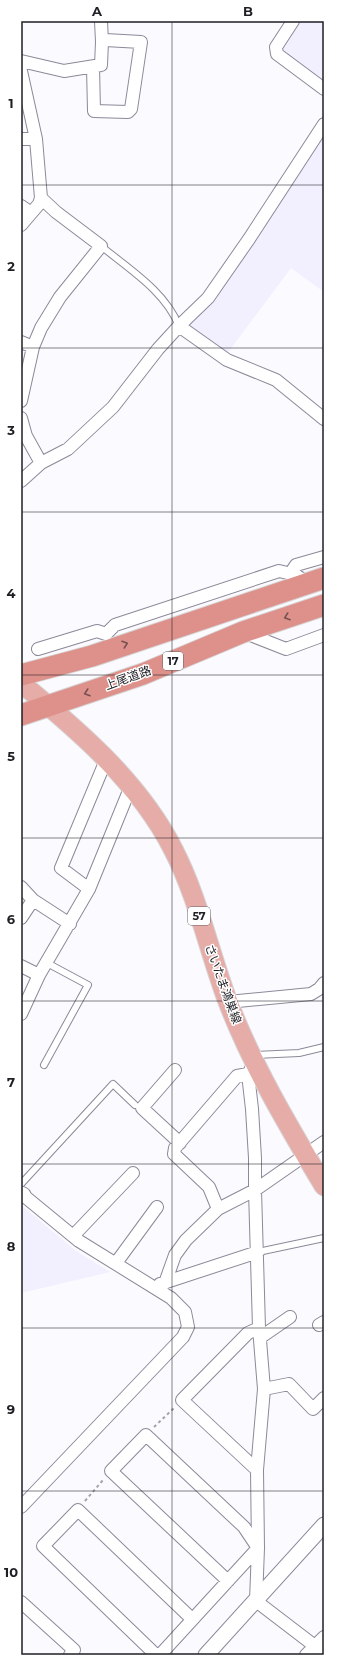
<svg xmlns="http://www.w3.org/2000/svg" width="345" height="1676" font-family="Montserrat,'Noto Sans JP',sans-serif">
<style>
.built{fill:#f2effe}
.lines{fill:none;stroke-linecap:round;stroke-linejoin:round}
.service-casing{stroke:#8c8999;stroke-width:8}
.minor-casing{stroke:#8c8999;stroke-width:14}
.tertiary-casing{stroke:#8c8999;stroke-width:17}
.primary-casing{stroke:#d7d6d8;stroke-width:21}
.trunk-casing{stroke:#d7d6d8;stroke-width:23}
.path{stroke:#a4a3a8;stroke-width:2;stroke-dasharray:3 3;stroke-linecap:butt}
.service{stroke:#fff;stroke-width:6}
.minor{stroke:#fff;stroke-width:12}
.tertiary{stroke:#fff;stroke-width:15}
.primary{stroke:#e6aca7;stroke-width:19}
.trunk{stroke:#de908a;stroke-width:21}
.oneway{stroke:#755152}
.grid{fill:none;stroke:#1f1e24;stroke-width:1;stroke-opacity:0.55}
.labels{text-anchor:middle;stroke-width:3;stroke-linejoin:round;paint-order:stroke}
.shield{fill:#fff;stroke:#626266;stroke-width:1}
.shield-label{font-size:11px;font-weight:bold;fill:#1f1e24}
.street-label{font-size:12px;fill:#1f1e24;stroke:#fff}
.neatline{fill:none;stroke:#1f1e24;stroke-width:1.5}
.grid-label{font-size:13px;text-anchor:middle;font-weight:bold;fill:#1f1e24}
</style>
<rect width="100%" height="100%" fill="#fbfafe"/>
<path class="built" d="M298,21H324V84L283,54V45Z
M324,133V292L291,268L226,355L189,330V325L217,296Z
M21,1205L76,1251L110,1272L21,1293Z"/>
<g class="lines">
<g class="service-casing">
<path id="service" d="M101,246C129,269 165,291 179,326
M255,1055L299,1053L324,1047
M44,1065L88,985L47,963
M21,1184L113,1084L135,1105
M258,1252L324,1238"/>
</g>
<g class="minor-casing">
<path id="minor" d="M101,21L102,42
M293,21L276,47L277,54L324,89
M21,61L64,71L101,65L102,42L105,40L141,42L131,109L128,112L94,111L93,67
M21,71L36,139L41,198L56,212L101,246L60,297L41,328L33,347L21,401
M21,139H36
M21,206L31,213
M21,225L39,204L41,198
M179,326L227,360L276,380L324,419
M21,342L33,347
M21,418L26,436L41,463
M21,481L41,463L68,449L113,407L158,349L179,326L208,298L249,239L324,124
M290,574L296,565L324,557
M243,632L286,649L324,635
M38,649L97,631L106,634L115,625L279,571L296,575L307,583
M21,887L33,900L70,924
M89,889L61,868L106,760
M21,918L33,900
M21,966L39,975
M228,1002L311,994L319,989L324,983
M21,1014L39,975L89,889L131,786
M255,1062L248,1074L252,1109L255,1158V1190L259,1328L264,1389L257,1470L258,1548L256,1601L324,1653
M175,1070L142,1108L180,1143
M218,1209L209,1187L174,1154L175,1148L237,1076L248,1074
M73,1236L133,1173
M116,1263L157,1207
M165,1283L175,1255L186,1240L218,1209L255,1190L324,1142
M160,1284L258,1252
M319,1325L324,1322
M261,1337L290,1317
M264,1389L289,1384L313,1409L324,1398
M257,1470L182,1400L248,1333L259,1328
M21,1507L183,1337L188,1327L185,1312L171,1298L79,1241L23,1195
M21,1602L74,1650L70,1655
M156,1655L43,1546L78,1510L192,1619
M160,1655C193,1619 226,1583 258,1548L244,1527L146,1435L111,1471L228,1581
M306,1655L324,1637"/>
</g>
<g class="tertiary-casing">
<path id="tertiary" d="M21,1194L23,1195
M206,1655L324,1525"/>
</g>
<g class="primary-casing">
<path id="primary" d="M21,683C78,730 139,782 173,849C198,897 209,952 228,1002C253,1067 289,1127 324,1186"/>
</g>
<g class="trunk-casing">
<path id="trunk" d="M21,675L92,656L324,578
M21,715L143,674L243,632L324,605"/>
</g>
<path class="path" d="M154,1427L174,1408
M85,1501L103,1480"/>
<use href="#service" class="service"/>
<use href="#minor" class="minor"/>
<use href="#tertiary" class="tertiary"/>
<use href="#primary" class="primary"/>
<use href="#trunk" class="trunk"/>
</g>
<defs><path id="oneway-chevron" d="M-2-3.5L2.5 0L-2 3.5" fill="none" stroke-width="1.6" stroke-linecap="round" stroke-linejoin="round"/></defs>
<g class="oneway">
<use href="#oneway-chevron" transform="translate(287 617) rotate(161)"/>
<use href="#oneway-chevron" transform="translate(125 644) rotate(-19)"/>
<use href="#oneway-chevron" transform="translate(87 693) rotate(161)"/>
</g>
<path class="grid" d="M172,21V1655M21,185H324M21,348H324M21,512H324M21,675H324M21,838H324M21,1001H324M21,1164H324M21,1328H324M21,1491H324"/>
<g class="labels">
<g class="shield">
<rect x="163" y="652" width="20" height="18" rx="3"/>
<rect x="188" y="907" width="22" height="18" rx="3"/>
</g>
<g class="shield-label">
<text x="173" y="665">17</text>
<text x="199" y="920">57</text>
</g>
<g class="street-label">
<text transform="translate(128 678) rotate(-20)" y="4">上尾道路</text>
<text transform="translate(223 984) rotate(70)" y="4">さいたま鴻巣線</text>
</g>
</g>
<rect width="345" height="1676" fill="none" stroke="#ffffff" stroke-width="44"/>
<rect x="22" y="22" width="301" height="1632" class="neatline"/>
<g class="grid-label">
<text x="97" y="16">A</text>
<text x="248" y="16">B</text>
<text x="11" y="108">1</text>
<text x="11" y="271">2</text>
<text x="11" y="435">3</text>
<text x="11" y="598">4</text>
<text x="11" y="761">5</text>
<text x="11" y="924">6</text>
<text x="11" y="1087">7</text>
<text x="11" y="1251">8</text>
<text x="11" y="1414">9</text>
<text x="11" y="1577">10</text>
</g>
</svg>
